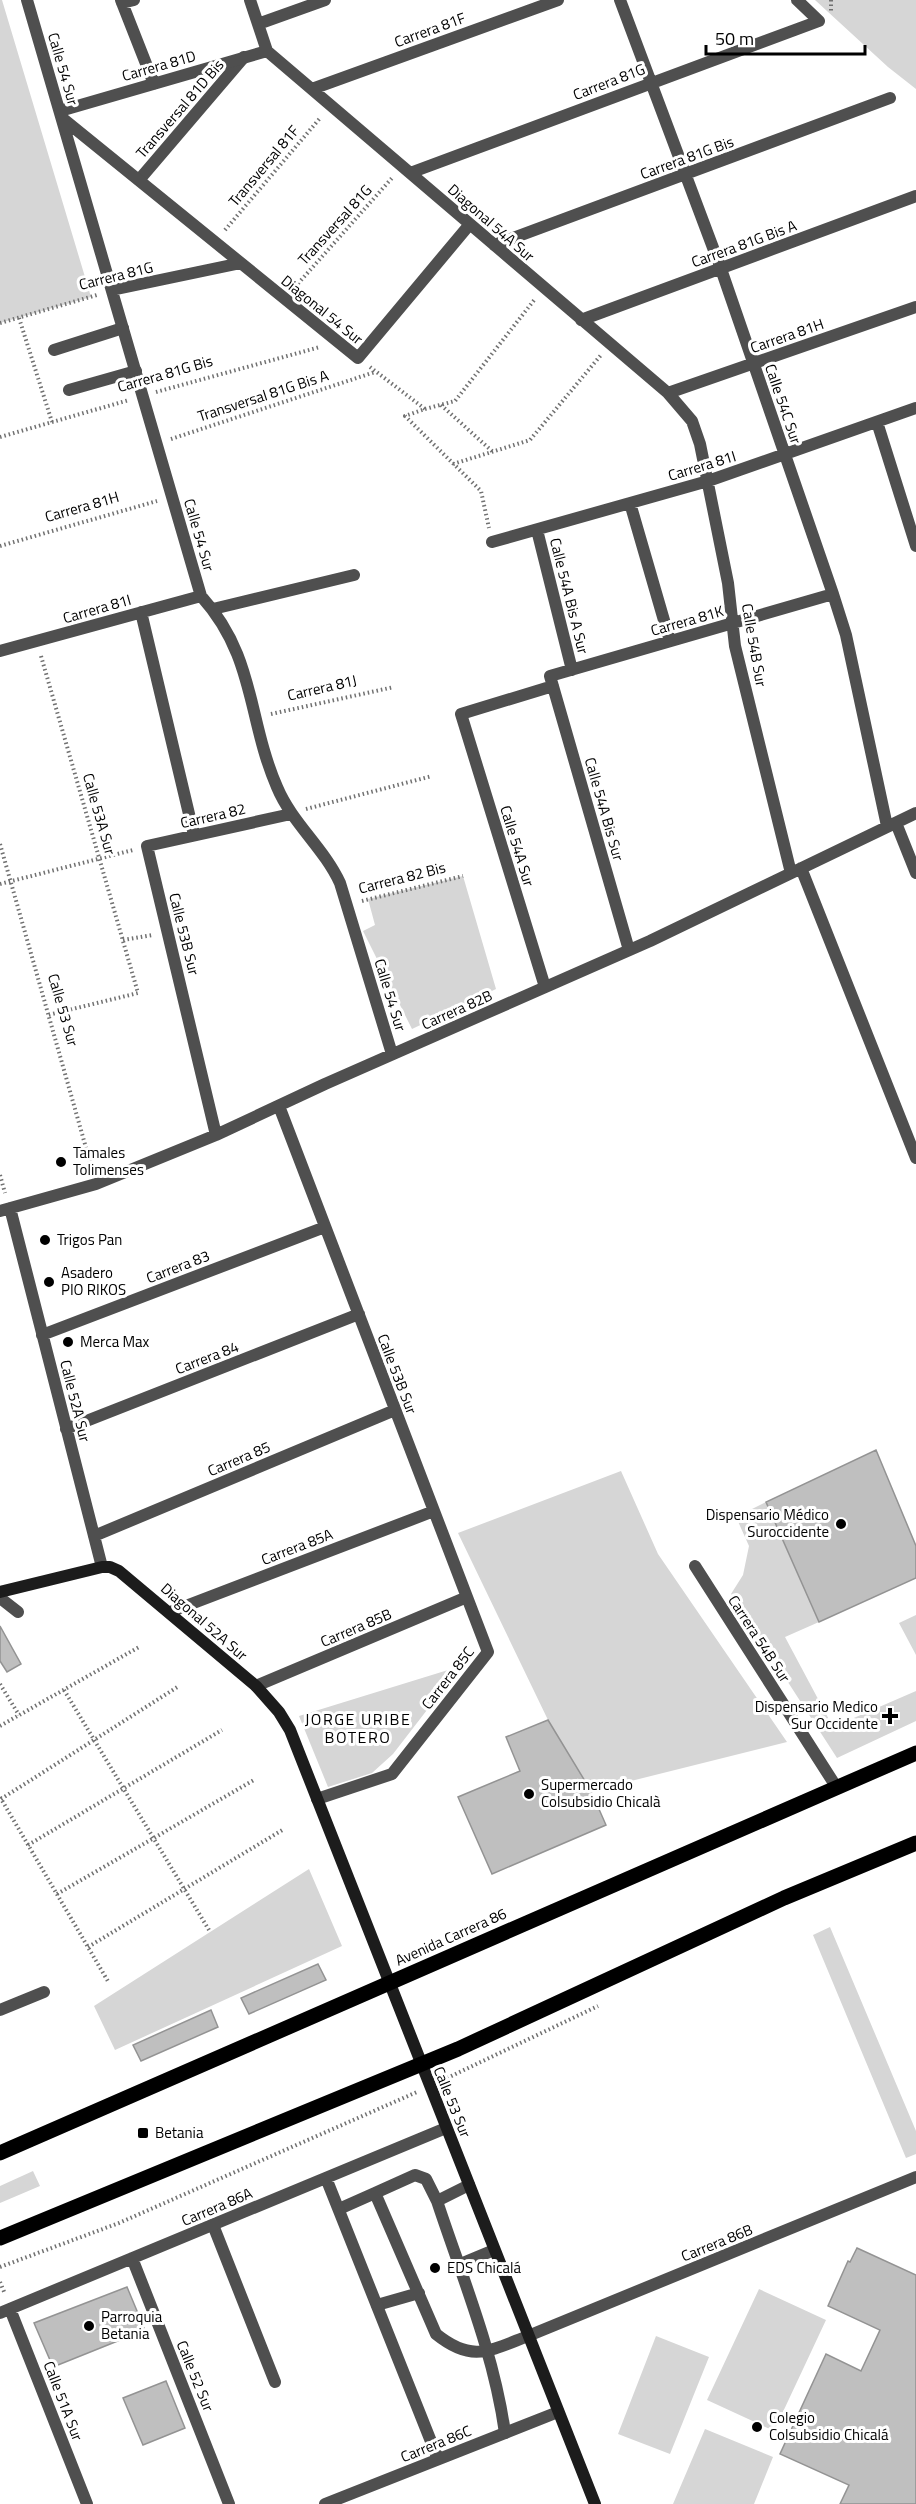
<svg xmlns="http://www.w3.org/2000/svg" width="916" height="2504" font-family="'Titillium Web',sans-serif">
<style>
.green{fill:#d6d6d6}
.building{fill:#bfbfbf;stroke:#939393;stroke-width:1.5}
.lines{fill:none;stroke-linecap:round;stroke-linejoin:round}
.path{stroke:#717171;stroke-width:4;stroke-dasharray:1.5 3;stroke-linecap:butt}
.lane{stroke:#4f4f4f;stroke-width:12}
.street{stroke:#4f4f4f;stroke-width:12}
.secondary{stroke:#1c1c1c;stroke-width:12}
.primary{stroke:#000;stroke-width:15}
.poi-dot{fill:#000;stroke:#fff;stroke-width:2}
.labels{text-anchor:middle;stroke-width:6;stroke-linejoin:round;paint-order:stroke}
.street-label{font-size:15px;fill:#000;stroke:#fff}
.poi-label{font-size:15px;fill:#000;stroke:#fff;text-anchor:start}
.neighbourhood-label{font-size:16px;letter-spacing:1.5px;fill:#000;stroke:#fff}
</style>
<rect width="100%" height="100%" fill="#fff"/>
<path class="green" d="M0,0H2L91,297L0,323Z
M815,0H916V89L888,67Z
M463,876L496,989L412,1029L363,931L375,925L368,899Z
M621,1471L658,1554L787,1742L591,1791L548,1720L458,1533Z
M766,1502L819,1622L785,1637L833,1727L916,1691V1721L837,1758L731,1594L743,1575L749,1546L736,1517Z
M916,1615V1655L899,1623Z
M461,1666L393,1754L372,1773L328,1787L299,1716Z
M309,1869L342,1946L115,2050L94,2006Z
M830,1927L916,2131V2154L906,2158L813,1935Z
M33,2171L40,2186L0,2203V2186Z
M759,2289L826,2320L774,2431L707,2400Z
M656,2336L709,2357L670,2454L618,2434Z
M705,2429L773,2457L754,2504H673Z"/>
<path class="building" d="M876,1450L916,1546V1578L819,1622L766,1502Z
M0,1626L21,1664L7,1672L0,1661Z
M548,1720L591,1791L606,1825L492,1874L458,1797L520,1771L506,1737Z
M318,1964L326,1980L249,2014L241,1998Z
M211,2010L218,2027L141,2061L133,2045Z
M857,2248L916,2275V2504H840L849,2485L780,2454L826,2354L861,2371L880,2330L828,2306L848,2261L850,2262Z
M127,2287L145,2330L53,2367L34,2323Z
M166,2381L185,2428L143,2445L123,2398Z"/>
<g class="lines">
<path class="path" d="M831,0V11
M225,230L321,117
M295,287L392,178
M19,318L52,422
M0,323L97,295
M370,367L425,409L405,416L481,491L489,528
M156,392L320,347
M441,405L493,452
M425,409L455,401L535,299
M0,437L129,400
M171,439L375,372
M453,464L530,440L601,355
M0,546L157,501
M41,656L138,993L48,1015
M271,714L394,687
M306,809L432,776
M0,844L92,1169
M0,884L133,850
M362,901L463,876
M123,940L153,935
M0,1175L5,1193
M0,1684L19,1715
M64,1690L209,1930
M0,1726L139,1647
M0,1797L109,1983
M1,1799L179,1686
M28,1845L222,1730
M57,1894L254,1780
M88,1947L284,1829
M443,2080L598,2006
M0,2267L119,2223L417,2092
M0,2282L5,2294"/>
<path class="lane" d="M139,180L244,57
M54,350L123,328
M69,390L136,371
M0,1598L18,1612
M0,2010L44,1992
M437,2201L469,2185
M339,2209L375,2193
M213,2225L275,2382
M458,2265L494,2250
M377,2305L419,2293
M505,2433C494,2353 462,2277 437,2201L426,2179L415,2175L375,2193L436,2334C472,2363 489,2351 528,2336"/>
<path class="street" d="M27,0L201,596C256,657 247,718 277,787C292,823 324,848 340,883L392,1054
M121,0L154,84
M250,0L267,51
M620,0L721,269L833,594L846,635L887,826
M122,3L134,0
M258,24L325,0
M267,51L668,393L692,421L700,444L728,583L735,646L791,873
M312,89L558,0
M60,111L267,51
M62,118L358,358L470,224
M410,173L819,21L797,0
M494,245L890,98
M112,290L241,263
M581,320L916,196
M668,393L916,307
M877,422L916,546
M630,503L670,641
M537,530L572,670
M492,542L708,481L916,408
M213,609L354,575
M141,612L194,835
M0,651L201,596
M896,823L916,873
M801,868L916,1158
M629,950L550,676L833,594
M545,987L461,714L553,686
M279,1106L488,1652L392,1774L317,1799
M216,1135L147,846L291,814
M10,1208L102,1567
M0,1211L96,1184L216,1135L325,1084L650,941L916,813
M42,1335L325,1227
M66,1429L359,1314
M94,1536L395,1410
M695,1566L837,1788
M170,1612L434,1511
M256,1686L467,1597
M326,2178L438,2459
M132,2258L229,2504
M10,2309L87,2504
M0,2313L446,2128
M528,2336L916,2177
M325,2504L558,2412"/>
<path class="secondary" d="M0,1592L102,1567H110L119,1571L256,1686L279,1712L290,1730L595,2504"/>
<path class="primary" d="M0,2153L916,1753
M0,2238L458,2049L784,1898L916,1843"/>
</g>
<g class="poi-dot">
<circle cx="61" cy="1162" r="6"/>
<circle cx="45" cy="1240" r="6"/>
<circle cx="49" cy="1282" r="6"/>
<circle cx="68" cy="1342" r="6"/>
<circle cx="841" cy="1524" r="6"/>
<path d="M887 1707h6v6h6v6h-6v6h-6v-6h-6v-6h6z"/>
<circle cx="529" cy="1794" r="6"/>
<rect x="137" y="2127" width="12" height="12" rx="3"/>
<circle cx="435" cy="2268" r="6"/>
<circle cx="89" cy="2326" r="6"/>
<circle cx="757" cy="2427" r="6"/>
</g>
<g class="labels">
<g class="street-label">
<text transform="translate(430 30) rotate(-20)" y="5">Carrera 81F</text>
<text transform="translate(159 66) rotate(-16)" y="5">Carrera 81D</text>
<text transform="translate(63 69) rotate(74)" y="5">Calle 54 Sur</text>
<text transform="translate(609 82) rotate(-21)" y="5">Carrera 81G</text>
<text transform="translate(180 109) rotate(-49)" y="5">Transversal 81D Bis</text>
<text transform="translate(687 158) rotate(-20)" y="5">Carrera 81G Bis</text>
<text transform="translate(264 166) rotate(-50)" y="5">Transversal 81F</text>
<text transform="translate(491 223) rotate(41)" y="5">Diagonal 54A Sur</text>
<text transform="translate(335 225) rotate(-48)" y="5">Transversal 81G</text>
<text transform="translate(744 244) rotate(-20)" y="5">Carrera 81G Bis A</text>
<text transform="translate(116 276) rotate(-14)" y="5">Carrera 81G</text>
<text transform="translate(322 310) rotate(39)" y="5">Diagonal 54 Sur</text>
<text transform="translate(787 336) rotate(-19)" y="5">Carrera 81H</text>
<text transform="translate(165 374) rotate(-16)" y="5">Carrera 81G Bis</text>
<text transform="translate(263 396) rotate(-18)" y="5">Transversal 81G Bis A</text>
<text transform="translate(783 404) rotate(71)" y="5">Calle 54C Sur</text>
<text transform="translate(702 466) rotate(-17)" y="5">Carrera 81I</text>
<text transform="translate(82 507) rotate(-16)" y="5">Carrera 81H</text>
<text transform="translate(199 535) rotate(74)" y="5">Calle 54 Sur</text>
<text transform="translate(569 596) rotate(76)" y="5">Calle 54A Bis A Sur</text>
<text transform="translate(97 609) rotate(-16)" y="5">Carrera 81I</text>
<text transform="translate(687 621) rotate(-16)" y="5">Carrera 81K</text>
<text transform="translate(754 645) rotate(80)" y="5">Calle 54B Sur</text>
<text transform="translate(322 688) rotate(-13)" y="5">Carrera 81J</text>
<text transform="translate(604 809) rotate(74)" y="5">Calle 54A Bis Sur</text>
<text transform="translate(99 814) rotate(74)" y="5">Calle 53A Sur</text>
<text transform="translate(213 816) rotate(-13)" y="5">Carrera 82</text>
<text transform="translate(517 846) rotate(73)" y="5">Calle 54A Sur</text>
<text transform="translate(402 878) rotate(-14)" y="5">Carrera 82 Bis</text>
<text transform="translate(184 934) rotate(76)" y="5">Calle 53B Sur</text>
<text transform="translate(390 995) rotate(73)" y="5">Calle 54 Sur</text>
<text transform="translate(63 1010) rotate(74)" y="5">Calle 53 Sur</text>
<text transform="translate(457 1010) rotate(-24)" y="5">Carrera 82B</text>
<text transform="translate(178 1267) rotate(-21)" y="5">Carrera 83</text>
<text transform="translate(207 1358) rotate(-21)" y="5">Carrera 84</text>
<text transform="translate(397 1374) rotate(69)" y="5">Calle 53B Sur</text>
<text transform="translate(75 1401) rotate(76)" y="5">Calle 52A Sur</text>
<text transform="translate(239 1459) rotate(-23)" y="5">Carrera 85</text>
<text transform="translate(297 1547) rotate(-21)" y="5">Carrera 85A</text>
<text transform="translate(204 1622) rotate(41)" y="5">Diagonal 52A Sur</text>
<text transform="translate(356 1628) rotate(-23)" y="5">Carrera 85B</text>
<text transform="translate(759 1639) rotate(57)" y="5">Carrera 54B Sur</text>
<text transform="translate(448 1678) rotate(-52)" y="5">Carrera 85C</text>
<text transform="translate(451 1937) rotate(-24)" y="5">Avenida Carrera 86</text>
<text transform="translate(452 2102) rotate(68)" y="5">Calle 53 Sur</text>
<text transform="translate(217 2207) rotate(-23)" y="5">Carrera 86A</text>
<text transform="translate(717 2243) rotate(-22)" y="5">Carrera 86B</text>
<text transform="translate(195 2376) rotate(68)" y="5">Calle 52 Sur</text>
<text transform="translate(63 2401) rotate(69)" y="5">Calle 51A Sur</text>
<text transform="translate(436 2444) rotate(-22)" y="5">Carrera 86C</text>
</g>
<g class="poi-label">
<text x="73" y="1158">Tamales<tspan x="73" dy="17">Tolimenses</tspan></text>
<text x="57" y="1245">Trigos Pan</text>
<text x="61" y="1278">Asadero<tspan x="61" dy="17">PIO RIKOS</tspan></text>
<text x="80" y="1347">Merca Max</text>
<text x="829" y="1520" text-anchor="end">Dispensario Médico<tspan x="829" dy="17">Suroccidente</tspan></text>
<text x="878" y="1712" text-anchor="end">Dispensario Medico<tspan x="878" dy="17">Sur Occidente</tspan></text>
<text x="541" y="1790">Supermercado<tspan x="541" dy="17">Colsubsidio Chicalà</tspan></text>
<text x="155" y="2138">Betania</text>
<text x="447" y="2273">EDS Chicalá</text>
<text x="101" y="2322">Parroquia<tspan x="101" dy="17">Betania</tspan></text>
<text x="769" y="2423">Colegio<tspan x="769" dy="17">Colsubsidio Chicalá</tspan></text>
</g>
<g class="neighbourhood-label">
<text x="358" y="1725">JORGE URIBE<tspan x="358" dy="18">BOTERO</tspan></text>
</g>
</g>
<path d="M706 45v9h159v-9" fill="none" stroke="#000000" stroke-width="3"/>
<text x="715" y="45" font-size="18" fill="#000000" stroke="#ffffff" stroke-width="4.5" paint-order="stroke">50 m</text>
</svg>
